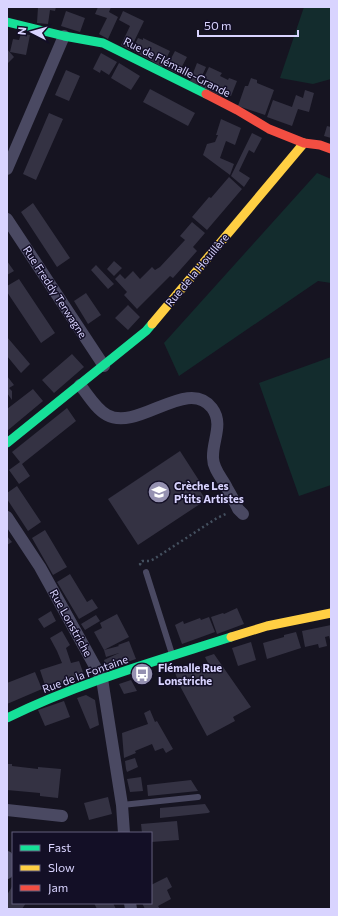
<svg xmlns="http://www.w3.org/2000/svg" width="338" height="916" font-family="Commissioner,sans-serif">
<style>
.green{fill:#132c2d}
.building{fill:#343243}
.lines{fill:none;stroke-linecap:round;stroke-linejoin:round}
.path{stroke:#44505f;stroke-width:2.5;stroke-dasharray:2 3;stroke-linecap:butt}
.lane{stroke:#4a4962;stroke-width:6}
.street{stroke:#4a4962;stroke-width:12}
.fast{stroke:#16e098;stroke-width:9}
.slow{stroke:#ffcf43;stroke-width:9}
.jam{stroke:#f24e42;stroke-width:9}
.labels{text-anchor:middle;stroke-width:3;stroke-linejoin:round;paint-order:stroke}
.street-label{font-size:11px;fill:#d9d4ff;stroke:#130f26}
.poi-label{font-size:11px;font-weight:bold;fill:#d9d4ff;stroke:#130f26;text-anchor:start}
</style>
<rect width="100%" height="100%" fill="#161421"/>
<path class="green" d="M304,7H331V79L313,84L280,78Z
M317,173L331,179V283L318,281L179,376L164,343Z
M331,357V485L299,496L259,383Z"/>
<path class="building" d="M38,7H56L55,11L50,10L48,24L37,23Z
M98,7H111L109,12L118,17L108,39L99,34L107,18L95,14Z
M66,11L85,18L80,32L61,26Z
M123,11L144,21L130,50L121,45L130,26L119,20Z
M21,34L30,35L26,55L10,52L13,39L19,40Z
M138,38L143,40V38L170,51L162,67L132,50Z
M7,49L14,57L8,63H7Z
M175,51L187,57L178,74L166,68Z
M101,53L117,62L109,75L101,70L100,73L93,69Z
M119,63L140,76L131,90L111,78Z
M197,63L206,67L198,85L190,81Z
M209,67L222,73L220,76L228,80L229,78L237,81L231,96L222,92L221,96L200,86Z
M66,70L80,76L69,101L55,95Z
M251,78L257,80V83L274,90L265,115L238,106L245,86H248Z
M150,89L195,113L188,126L143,102Z
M305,90L314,93L309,112L298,109L292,126L267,117L273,100L292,107L296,95L303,98Z
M49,113L63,119L36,180L23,174Z
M221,119L241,128L235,145L226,141L220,158L234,164L230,175L203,155L207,144L215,142L218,135H216Z
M327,126L331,127V138L324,136Z
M252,133L262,138L254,153L249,150L239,171L250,178L244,187L231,176Z
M229,177L242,189L207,230L192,217L209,197L211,198Z
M33,203L70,258L57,267L21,212Z
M192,222L205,233L193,247L197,251L173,278L170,276L137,309L124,295L127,292L115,279L120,274L125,279L133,271L140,279L152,267L155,270L160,267L185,240L180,236Z
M7,261L14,271L7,275Z
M114,261L122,268L114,276L107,269Z
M96,265L114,284L108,289L91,270Z
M19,279L55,333L41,343L7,292V286Z
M86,293L101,315L88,324L74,301Z
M128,305L140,317L128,330L115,318Z
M7,337L30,364L21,373L7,356Z
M72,354L84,367L54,393L42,380Z
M7,376L14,385L9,388L12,391V400L7,393Z
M33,389L43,401L7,431V409Z
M67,408L76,421L22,464L30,476L19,484L9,470L20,462L12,452Z
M180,451L200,482L196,485L206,500L138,545L108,499Z
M17,486L41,522L28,531L7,499V493Z
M45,530L67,567L53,575L32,538Z
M7,536L12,542L7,545Z
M70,574L87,602L92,599L98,608L79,619L57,582Z
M237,608L244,624L217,634L211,617L223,613L224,614Z
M51,611L56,621L44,628L38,619Z
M117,614L129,637L104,650L94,632L102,628L100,623Z
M96,615L100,621L85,630L81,624Z
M209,617L215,632L182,644L175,625L183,621L184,624L200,618L201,620Z
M331,625V644L329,636L325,637L327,646L319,648L318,644L305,647L302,631Z
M62,631L70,645L66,648L71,663L79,661L84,675L46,688L40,670L62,663L57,651L50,638Z
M296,632L301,648L267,659L263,643L284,637V635Z
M129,641L136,659L107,669L104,660L119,653L106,657L104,650L119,646L118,645Z
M251,642L256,660L238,666L232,648Z
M214,654L251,707L233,717L235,721L207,736L181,688L174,670L186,665L189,671L208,663L205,657Z
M35,672L42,689L7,704V683Z
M131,680L137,691L124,694L119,684Z
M86,695L95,700L99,725L90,729L77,698Z
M64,701L70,717L45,726L38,710Z
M150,710L155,722L157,721L173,749L166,753L163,748L155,751L152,744L135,751L136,753L124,758L122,733L148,724L144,713Z
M135,758L138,767L127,772L126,769L125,761Z
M7,764H12V766L38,769V767L61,769L58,798L40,796V793L7,790Z
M141,777L143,791L130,792L127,779Z
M191,780L198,791L148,796L147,785Z
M108,797L112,814L89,820L84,803Z
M205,804L210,812L208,813L160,818V808Z
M177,821L179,840L151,842V833H142L141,824Z
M167,877L172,887L167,890L171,899L158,906L160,909H145L142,903H151V885Z
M13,885V903H26L22,909H7V895Z
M94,903H113L116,909H97Z"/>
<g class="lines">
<path class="path" d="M141,565L140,564L142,561H150L154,559L217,518L228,513"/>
<path class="lane" d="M146,572L172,654
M122,805L198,797"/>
<path class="street" d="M7,169L64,36
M7,219L104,366
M80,385C88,395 96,409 107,415C138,432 188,376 212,408C224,424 212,441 213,458C213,469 222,478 227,488C231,495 235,502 238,509L243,514
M7,517L40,567L102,679L122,805L124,833
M7,810L62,816
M7,857L9,868L7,873
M130,903L131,909"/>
<path class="fast" d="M7,22L64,36L103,43L206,94
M7,443L146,331L152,324
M7,718C78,683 156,661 231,637"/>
<path class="slow" d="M152,324L304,143
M231,637L267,626L331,613"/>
<path class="jam" d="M206,94L237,110L269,129L304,143L320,145L331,149"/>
</g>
<defs>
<g id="school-disc" transform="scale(1.15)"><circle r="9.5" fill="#9591b1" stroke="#130f26"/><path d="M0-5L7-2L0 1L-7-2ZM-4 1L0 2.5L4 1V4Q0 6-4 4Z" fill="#fff"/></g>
<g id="bus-disc" transform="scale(1.15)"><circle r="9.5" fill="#9591b1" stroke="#130f26"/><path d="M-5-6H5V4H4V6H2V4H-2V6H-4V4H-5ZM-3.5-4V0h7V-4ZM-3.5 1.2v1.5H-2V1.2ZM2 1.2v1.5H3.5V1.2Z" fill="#fff"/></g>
</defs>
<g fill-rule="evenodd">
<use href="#school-disc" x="159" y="492"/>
<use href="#bus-disc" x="142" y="674"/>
</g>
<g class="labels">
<g class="street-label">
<text transform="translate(177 67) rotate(27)" y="4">Rue de Flémalle-Grande</text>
<text transform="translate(197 270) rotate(-50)" y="4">Rue de la Houillère</text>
<text transform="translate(55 292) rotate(57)" y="4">Rue Freddy Terwagne</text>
<text transform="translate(71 623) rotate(61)" y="4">Rue Lonstriche</text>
<text transform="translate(85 674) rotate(-20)" y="4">Rue de la Fontaine</text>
</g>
<g class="poi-label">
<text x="174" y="490">Crèche Les<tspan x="174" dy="13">P'tits Artistes</tspan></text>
<text x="158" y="672">Flémalle Rue<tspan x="158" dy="13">Lonstriche</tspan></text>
</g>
</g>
<rect width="338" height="916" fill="none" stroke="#d9d4ff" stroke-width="16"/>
<rect x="12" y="832" width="140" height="72" fill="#130f26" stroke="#625e7d"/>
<rect x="20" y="845" width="20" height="6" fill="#16e098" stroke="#625e7d"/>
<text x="48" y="852" font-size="12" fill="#d9d4ff">Fast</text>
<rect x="20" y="865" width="20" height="6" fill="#ffcf43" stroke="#625e7d"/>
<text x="48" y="872" font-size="12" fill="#d9d4ff">Slow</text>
<rect x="20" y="885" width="20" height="6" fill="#f24e42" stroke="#625e7d"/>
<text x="48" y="892" font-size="12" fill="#d9d4ff">Jam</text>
<g transform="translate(32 32) rotate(276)" stroke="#130f26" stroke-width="3" paint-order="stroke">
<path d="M0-3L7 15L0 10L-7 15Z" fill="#d9d4ff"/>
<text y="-6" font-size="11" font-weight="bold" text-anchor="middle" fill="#d9d4ff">N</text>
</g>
<path d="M198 30v6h100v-6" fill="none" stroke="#d9d4ff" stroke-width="2"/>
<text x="204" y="30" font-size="12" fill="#d9d4ff" stroke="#130f26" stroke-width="3" paint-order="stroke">50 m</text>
</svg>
